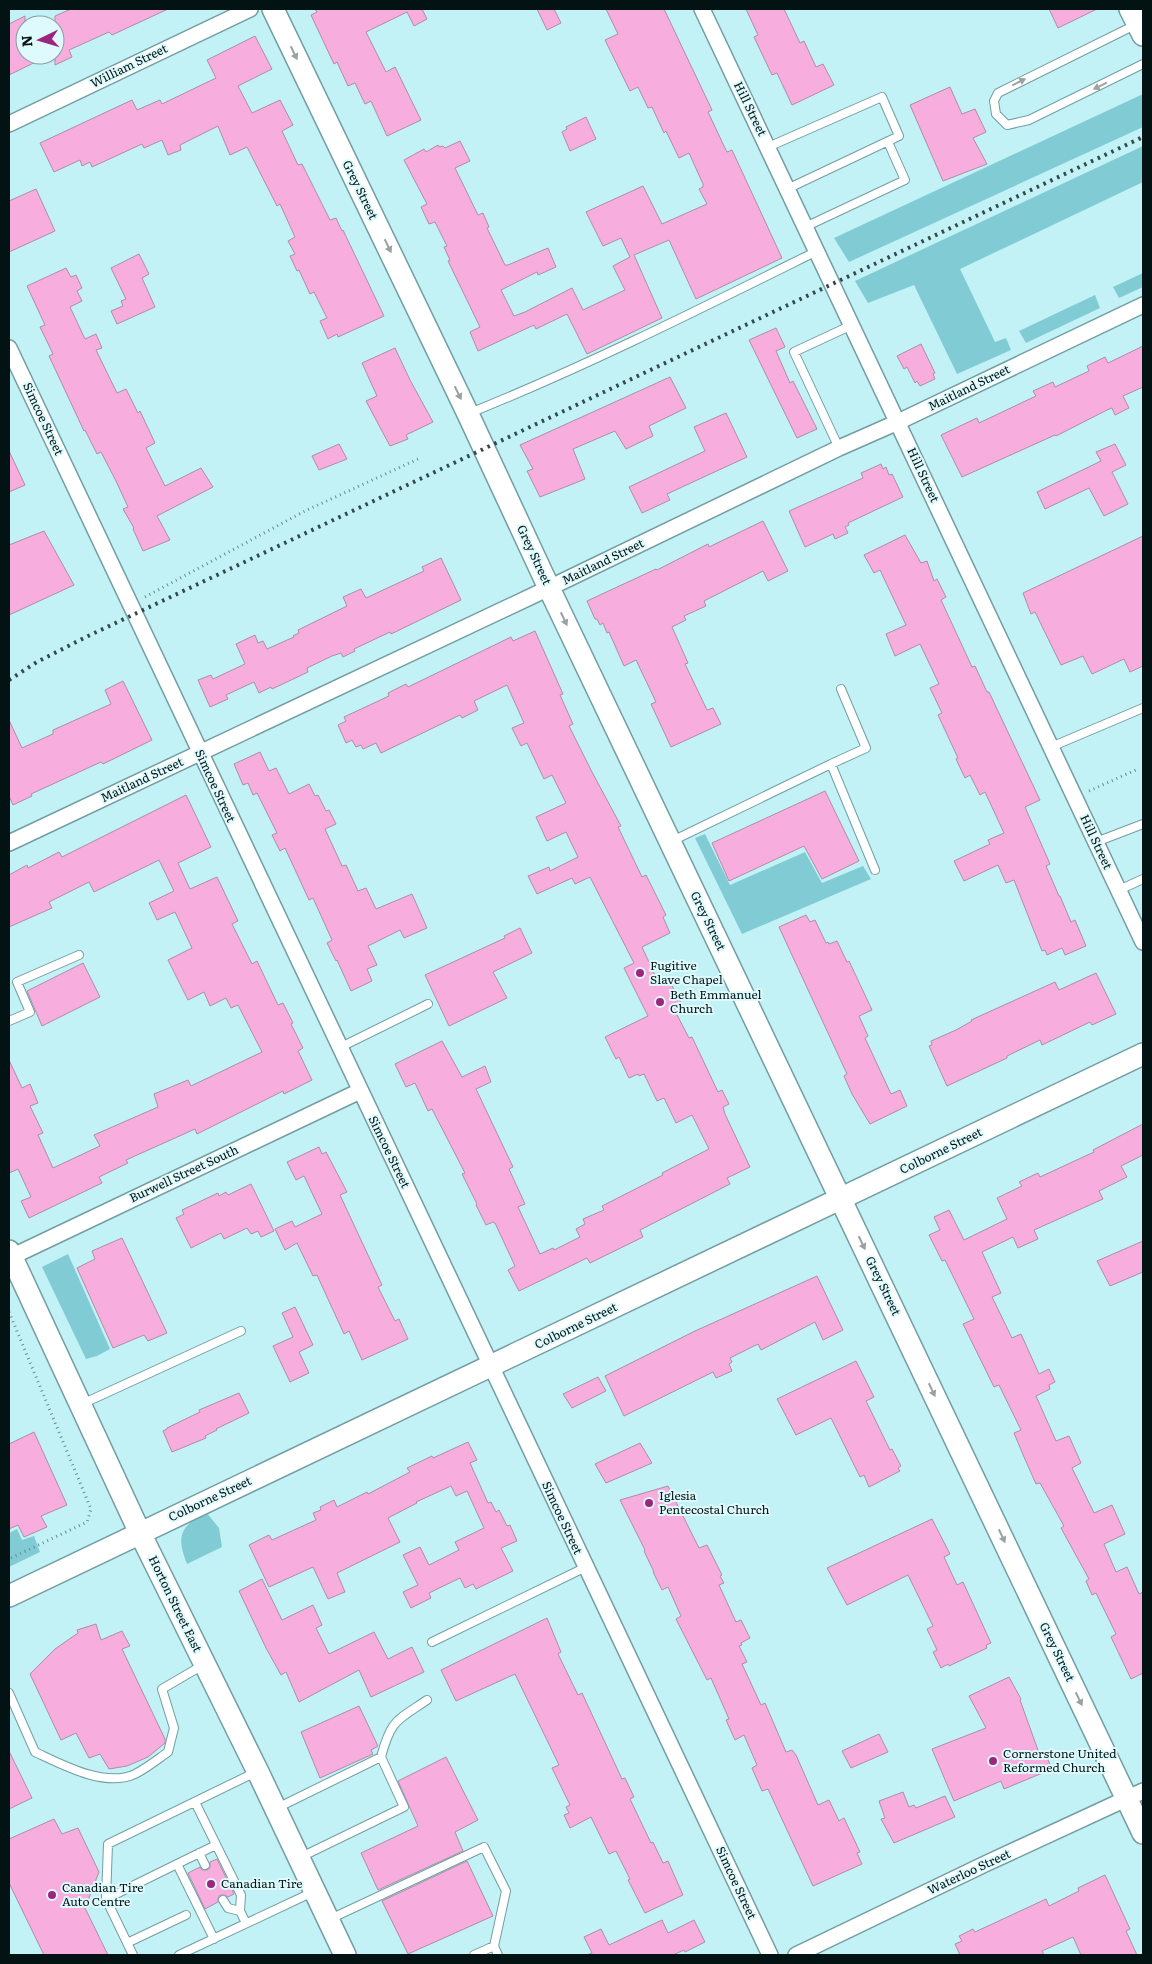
<svg xmlns="http://www.w3.org/2000/svg" width="1152" height="1964" font-family="Literata,serif">
<style>
.green{fill:#81ccd4}
.building{fill:#f7adde;stroke:#af8ea3}
.lines{fill:none;stroke-linecap:round;stroke-linejoin:round}
.lane-casing{stroke:#729ea2;stroke-width:10}
.street-casing{stroke:#729ea2;stroke-width:18}
.secondary-casing{stroke:#729ea2;stroke-width:24}
.path{stroke:#6b8c8f;stroke-width:3;stroke-dasharray:1 4;stroke-linecap:butt}
.lane{stroke:#fff;stroke-width:8}
.street{stroke:#fff;stroke-width:15}
.secondary{stroke:#fff;stroke-width:21}
.rail{stroke:#31494b;stroke-width:4;stroke-dasharray:2.5 5;stroke-linecap:butt}
.oneway{fill:#9aa1a1}
.poi-dot{fill:#9c267f;stroke:#dffafd;stroke-width:2}
.labels{text-anchor:middle;stroke-width:4;stroke-linejoin:round;paint-order:stroke}
.street-label{font-size:12px;fill:#031314;stroke:#dffafd}
.poi-label{font-size:12px;fill:#031314;stroke:#dffafd;text-anchor:start}
</style>
<rect width="100%" height="100%" fill="#c2f1f6"/>
<path class="green" d="M1143,94V127L849,262L834,238Z
M1143,146V182L960,269L995,342L1006,338L1011,350L957,374L914,285L868,303L855,281Z
M1143,273V287L1119,298L1113,287Z
M1095,295L1100,308L1026,343L1019,331Z
M705,834L730,885L805,852L822,883L863,866L871,879L742,934L695,838Z
M68,1254L110,1349L97,1356L86,1359L42,1267Z
M206,1512L219,1528L222,1547L187,1564C176,1536 180,1527 206,1512Z
M17,1529L22,1540L34,1536L40,1552L9,1567V1533Z"/>
<path class="building" d="M71,9H168L112,35L109,32L69,50L72,57L55,65V16Z
M315,9H422L427,19L414,26L407,12L366,32L386,72L395,67L421,120L387,136L371,101L365,104L355,83L348,86L337,62L334,64L311,15L317,12Z
M537,9H554L561,23L547,30Z
M606,9H664L712,110L708,112L724,146L727,152L732,150L782,258L696,299L669,240L634,255L662,318L587,354L567,314L536,329L534,325L478,351L470,332L480,327L448,261L450,260L444,247L447,246L435,222L429,224L421,207L427,204L404,160L424,149L426,152L438,145L439,147L443,146L445,148L460,141L470,161L455,168L478,215L483,213L489,227L487,228L505,265H508L548,248L556,267L538,275L537,272L501,290L514,316L525,312L572,288L583,310L625,290L613,266L630,257L621,238L603,246L586,212L643,186L662,224L707,204L699,189L703,187V184L689,153L679,158L666,131L664,133L652,107L648,108L638,87L630,91L605,40L618,34Z
M746,9H784L800,43L804,41L816,67L823,64L834,85L792,105L777,73L772,75L754,37L758,35Z
M1049,9H1097L1058,28Z
M25,16V55H50L9,75V24Z
M255,36L272,69L238,86L252,113L280,100L293,125L282,131L298,165L302,164L330,220L336,218L342,231L343,230L384,316L338,337L337,334L328,339L320,321L327,318L314,292L310,294L299,270L297,271L290,256L295,254L288,241L295,237L280,204L277,206L247,147L230,155L218,126L180,145L181,150L168,155L162,140L144,148L142,144L92,167L90,162L82,166L80,160L54,172L40,143L132,100L137,110L160,100L162,104L216,78L207,60Z
M950,87L962,114L975,109L986,132L973,138L987,164L943,181L910,105Z
M586,117L596,139L570,151L562,132L567,129L566,127Z
M36,189L55,231L9,252V201Z
M139,254L149,274L142,278L155,307L117,324L111,311L123,306L121,301L126,299L111,268Z
M66,268L71,277L76,275L82,288L77,291L82,301L70,307L85,339L96,334L102,348L96,350L117,393L126,389L138,413L140,411L155,443L146,448L165,486L201,468L213,487L157,516L170,540L143,551L133,529L134,528L123,509L128,507L116,481L101,452L97,454L85,430L84,431L49,356L53,354L40,327L45,325L27,286Z
M776,328L785,347L776,351L790,383L793,381L817,429L797,438L749,340Z
M921,344L935,373L933,374L935,379L920,386L917,381L915,383L907,367L904,369L897,356Z
M1143,346V387L1123,396L1129,408L1115,415L1112,408L1107,410L1056,436L1055,435L962,477L941,435L977,418L979,423L1036,396L1033,391L1053,382L1055,387L1089,371L1087,366L1105,357L1108,363Z
M395,348L410,380L433,422L406,435L408,439L390,446L366,401L377,396L362,363Z
M670,377L686,408L649,426L653,436L626,449L615,431L573,449L585,479L540,497L527,471L533,469L520,445Z
M726,413L747,457L667,494L670,500L642,513L629,487L705,451L694,427Z
M339,444L347,459L319,470L312,456Z
M1115,444L1126,465L1112,472L1128,504L1104,516L1089,488L1045,509L1037,492L1101,461L1096,452Z
M9,451L25,485L9,492Z
M881,464L883,469L886,467L889,475L892,474L903,497L848,523L849,525L845,527L848,533L835,539L833,534L805,547L789,511L863,478L861,473Z
M763,521L788,571L768,581L763,571L704,601L706,606L684,616L686,620L672,627L688,663L685,664L707,710L713,708L721,724L671,747L651,704L656,702L636,660L624,666L609,632L607,633L603,623L600,625L597,619H595L587,601L656,569L657,570L708,544L709,547Z
M44,531L74,585L9,615V545Z
M905,535L921,563L927,561L934,581L937,579L946,597L941,600L960,641L972,667L975,666L987,692H989L1040,800L1025,807L1050,864L1046,866L1059,896H1060L1071,922L1075,920L1086,946L1065,955L1062,948L1047,955L1045,950L1042,951L1014,880L1006,883L998,865L964,881L954,861L990,844L988,840L1004,833L985,792L980,795L970,775L965,778L956,759L958,758L938,715L942,713L930,688L939,684L920,644L895,656L886,634L906,625L880,570L874,573L864,555Z
M1143,536V666L1130,672L1124,659L1092,674L1083,656L1061,665L1035,612L1031,614L1023,593Z
M441,558L461,600L391,634L390,632L354,649L355,651L343,657L341,653L332,656L307,668L308,672L272,689L271,687L259,693L254,682L226,695L228,699L210,707L198,680L211,675L213,679L245,664L236,644L255,635L258,643L263,641L267,649L294,637L293,636L299,633L298,630L347,606L343,597L361,589L366,598L424,571L422,567Z
M535,631L563,694L560,695L573,724L569,726L592,772L621,826L618,827L642,877L646,875L666,915L663,917L670,933L642,947L660,986L670,982L683,1007L675,1011L689,1038L692,1037L718,1092L722,1090L729,1104L723,1107L725,1114L750,1167L727,1178L730,1184L640,1230L643,1237L590,1263L587,1258L519,1291L508,1270L515,1266L495,1223H494L493,1222L486,1225L476,1205L477,1204L462,1174L465,1173L432,1109L428,1111L415,1083L406,1087L395,1064L442,1041L462,1077L485,1066L491,1082L476,1089L513,1167L509,1169L525,1204L518,1207L540,1254L553,1248L554,1250L580,1237L576,1229L585,1224L583,1219L604,1210L602,1206L663,1175L662,1173L709,1149L692,1115L676,1123L664,1098L657,1101L644,1074L639,1076L638,1074L629,1078L619,1057L616,1059L605,1037L648,1016L624,968L634,963L590,877L575,884L572,878L537,894L528,876L549,867L550,871L578,857L566,832L547,841L536,817L566,803L552,775L544,779L527,743L521,746L512,728L524,723L507,685L474,701L478,710L462,718L460,715L381,753L376,743L363,749L361,745L356,747L352,740L346,743L338,725L346,721L344,717L389,696L388,693L406,684L408,687L511,637L513,641Z
M123,681L152,740L103,764L101,762L31,794L32,796L13,805L9,796V720L22,748L53,734V730L111,704L105,690Z
M260,752L269,771L276,768L289,794L309,784L315,796L318,795L326,811L329,810L336,824L325,829L342,866L346,865L358,891L366,888L376,909L412,894L427,928L404,938L400,930L368,946L377,965L367,969L372,981L351,991L337,960L336,961L327,943L332,940L313,898L309,900L285,848L280,851L272,835L277,833L257,793L253,795L248,783L243,785L234,764Z
M825,791L859,861L822,879L804,846L729,881L712,843Z
M186,795L211,847L178,863L190,889L217,877L238,921L232,924L252,964L257,961L278,1005L283,1003L293,1023L291,1024L303,1048L298,1051L312,1080L284,1094L283,1091L197,1134L195,1129L126,1160L128,1163L99,1177L102,1183L29,1218L21,1201L31,1197L18,1169L9,1173V1060L22,1088L30,1084L38,1103L30,1106L43,1133L38,1135L53,1168L100,1146L94,1135L158,1107L154,1094L188,1080L191,1086L262,1052L238,1005L231,1008L226,998L210,1006L204,992L188,1000L168,960L192,948L175,912L157,920L149,903L174,891L159,860L94,892L89,882L49,902L52,908L9,927V875L27,865L28,868L59,852L62,857Z
M806,915L810,922L815,920L826,943L828,942L829,944L837,941L847,962L849,961L872,1010L859,1016L868,1036L865,1038L891,1094L900,1090L907,1106L870,1124L852,1094L844,1076L847,1074L779,927Z
M520,928L532,953L493,972L507,998L449,1026L425,975L505,938L504,936Z
M83,963L100,997L42,1026L27,991Z
M1096,973L1116,1014L1092,1025L1090,1022L1042,1045L1040,1040L1007,1056V1058L947,1086L929,1046L932,1045L931,1041L956,1030L972,1021L971,1020L1055,982L1059,990Z
M1143,1124V1155L1121,1166L1127,1177L1099,1191L1103,1199L1034,1230L1038,1239L1018,1248L1013,1237L982,1252L1001,1293L992,1297L1012,1338L1021,1334L1039,1374L1049,1369L1055,1382L1049,1385L1050,1389L1036,1396L1056,1441L1069,1436L1081,1463L1072,1468L1094,1513L1112,1505L1125,1534L1104,1544L1116,1572L1127,1567L1139,1594L1143,1592V1673L1131,1679L1111,1637L1116,1634L1096,1593L1092,1595L1086,1581L1089,1579L1061,1528L1064,1526L1040,1483L1036,1484L1024,1457L1014,1433L1021,1430L999,1385L994,1387L963,1324L974,1319L945,1260L942,1261L929,1235L940,1230L934,1217L949,1210L964,1240L1007,1219L997,1198L1022,1186L1019,1182L1038,1173L1040,1177L1094,1152L1093,1150Z
M319,1147L322,1154L326,1152L347,1192L340,1195L382,1285L378,1287L395,1321L399,1319L408,1339L362,1360L349,1331L344,1334L317,1275L313,1276L297,1243L285,1250L275,1229L292,1221L295,1227L322,1214L304,1176L296,1180L287,1162Z
M251,1184L274,1231L261,1237L258,1231L251,1234L247,1228L224,1239L221,1233L191,1248L176,1218L184,1214L182,1210L218,1193L219,1196L226,1192L228,1195Z
M122,1238L167,1333L148,1341L144,1335L113,1348L77,1268L95,1259L92,1251Z
M1143,1241V1272L1110,1286L1097,1261Z
M817,1276L843,1330L823,1340L815,1322L761,1350L758,1344L730,1358L732,1362L729,1364L732,1371L716,1378L713,1372L624,1416L605,1376L695,1331Z
M295,1307L313,1345L299,1352L309,1373L290,1382L273,1346L293,1337L282,1313Z
M856,1361L874,1397L866,1401L890,1450L892,1449L901,1466L898,1468L900,1471L869,1487L864,1475L860,1477L831,1418L796,1435L777,1399Z
M598,1377L606,1391L572,1408L563,1394Z
M239,1393L249,1413L216,1429L217,1430L205,1436L206,1438L172,1452L163,1431L167,1429V1428L200,1412L199,1410Z
M34,1432L67,1505L41,1516L47,1527L24,1537L18,1525L9,1529V1444Z
M468,1442L477,1460L470,1463L488,1503L491,1502L496,1512L499,1510L507,1526L510,1525L517,1541L501,1548L513,1571L476,1589L473,1584L465,1588L460,1578L429,1593L431,1598L411,1608L403,1592L418,1585L403,1555L420,1547L429,1565L459,1550L455,1542L484,1528L467,1491L456,1496L451,1486L416,1502L417,1503L388,1518L400,1542L337,1573L345,1592L328,1599L313,1567L269,1587L249,1545L269,1535L272,1540L316,1520L313,1513L321,1510L320,1507L334,1500L337,1507L367,1492L368,1494L410,1472L407,1468L432,1456L433,1458Z
M640,1443L652,1463L606,1483L595,1464Z
M668,1486L699,1548L707,1545L722,1575L720,1576L724,1583L719,1585L736,1622L741,1620L750,1638L741,1643L742,1645L739,1646L747,1662L742,1664L761,1705L765,1703L786,1752L792,1750L796,1755L818,1805L829,1800L839,1821L844,1818L860,1852L857,1853L862,1864L813,1886L768,1789L762,1791L752,1768L757,1765L744,1735L735,1740L726,1720L729,1719L711,1678L707,1680L676,1619L681,1616L668,1587L662,1590L653,1572H654L644,1551L645,1550L620,1500Z
M932,1519L950,1554L944,1557L957,1585L963,1582L991,1643L986,1645L987,1648L949,1666L948,1664L941,1668L933,1652L937,1650L927,1629L933,1626L908,1575L847,1605L827,1568Z
M262,1579L282,1620L313,1605L322,1625L316,1628L329,1654L374,1632L388,1659L412,1647L424,1672L371,1697L359,1670L299,1702L286,1672L281,1675L266,1648L239,1591Z
M547,1618L561,1652L558,1654L578,1695L582,1693L622,1779L625,1778L634,1797L630,1799L651,1843L653,1842L663,1863L668,1861L683,1895L645,1913L628,1880L630,1879L616,1851L609,1854L591,1817L570,1828L564,1815L569,1813L566,1807L570,1805L552,1768L559,1765L515,1674L456,1701L441,1670Z
M96,1624L101,1640L122,1631L130,1646L122,1649L165,1739V1743L148,1757L127,1766L109,1769L100,1754L89,1758L76,1733L61,1740L30,1674L55,1649L78,1633L77,1630Z
M1009,1677L1021,1699L1020,1700L1039,1753L1044,1751L1052,1769L1004,1789L1001,1781L954,1801L932,1749L986,1728L969,1696Z
M359,1706L378,1746L371,1750L373,1754L320,1778L301,1732Z
M879,1734L888,1752L851,1768L842,1751Z
M9,1751L32,1798L9,1809Z
M446,1757L478,1820L455,1832L463,1851L378,1890L361,1853L418,1826L398,1781Z
M903,1792L909,1807L914,1805L916,1808L945,1796L955,1817L894,1843L881,1819L885,1818L879,1801Z
M54,1819L62,1834L78,1828L99,1872L85,1908L108,1955H44L9,1883V1839Z
M217,1859L234,1894L228,1897L225,1895H220L218,1898V1902L205,1909L188,1873L200,1867L202,1870H207L210,1868V1862Z
M467,1861L493,1916L408,1954L382,1901Z
M1105,1875L1130,1929L1126,1931L1137,1955H1081L1073,1937L1042,1951L1044,1955H960L955,1944L962,1941L959,1936L973,1929L975,1932L1046,1899L1049,1906L1079,1891L1078,1888Z
M662,1920L668,1933L694,1920L705,1942L685,1952L684,1950L673,1955H587L592,1953L584,1937L601,1929L609,1945Z"/>
<g class="lines">
<g class="lane-casing">
<path id="lane" d="M1135,25L998,93L994,101L996,114L1007,125L1029,120L1143,64
M768,147L882,97L899,136L787,189
M805,227L905,180L888,142
M470,413C589,365 702,308 817,251
M839,448L794,352L852,325
M1051,747L1143,708
M831,764L866,748L841,689
M672,841L831,764L875,870
M1096,842L1143,824
M1119,890L1143,879
M9,1021L30,1012L17,982L79,955
M339,1048L428,1004
M82,1404L241,1331
M432,1642L586,1567
M9,1693L35,1752C63,1765 105,1788 135,1774C147,1768 158,1759 168,1752L174,1728L162,1689L203,1665
M381,1757C391,1720 396,1721 427,1700
M195,1802L241,1895L240,1911L246,1923
M277,1808L381,1757L404,1807L301,1857
M199,1853L205,1865
M177,1864L216,1845
M106,1899L177,1864L214,1939
M223,1900L228,1908L240,1911
M330,1919L484,1847L506,1891L494,1946
M127,1943L186,1915
M133,1955L106,1899L108,1844L256,1772
M179,1955L313,1892
M474,1955L494,1946L498,1955"/>
</g>
<g class="street-casing">
<path id="street" d="M702,9L1143,942
M9,124L250,9
M9,348L770,1955
M9,843L549,588L839,448L898,422L1143,305
M9,1258L360,1091
M796,1955L985,1864L1143,1791"/>
</g>
<g class="secondary-casing">
<path id="secondary" d="M273,9L468,414L549,588L1143,1833
M1130,9L1143,35
M9,1251L140,1533L258,1772L345,1955
M9,1596L1143,1054"/>
</g>
<path class="path" d="M145,597L305,511L418,459
M1089,791L1138,769
M9,1312L91,1509L87,1522L9,1559"/>
<use href="#lane" class="lane"/>
<use href="#street" class="street"/>
<use href="#secondary" class="secondary"/>
<path class="rail" d="M9,680L37,662L86,637L1143,137"/>
</g>
<defs><path id="oneway-solid" d="M-6-.8H1V-3.2L6.5 0L1 3.2V.8H-6Z" transform="scale(1.25)"/></defs>
<g class="oneway">
<use href="#oneway-solid" transform="translate(294 53) rotate(64)"/>
<use href="#oneway-solid" transform="translate(1019 82) rotate(-26)"/>
<use href="#oneway-solid" transform="translate(1100 86) rotate(154)"/>
<use href="#oneway-solid" transform="translate(388 246) rotate(64)"/>
<use href="#oneway-solid" transform="translate(458 393) rotate(64)"/>
<use href="#oneway-solid" transform="translate(564 619) rotate(65)"/>
<use href="#oneway-solid" transform="translate(862 1243) rotate(64)"/>
<use href="#oneway-solid" transform="translate(932 1390) rotate(65)"/>
<use href="#oneway-solid" transform="translate(1002 1536) rotate(65)"/>
<use href="#oneway-solid" transform="translate(1079 1699) rotate(64)"/>
</g>
<g class="poi-dot">
<circle cx="640" cy="973" r="5"/>
<circle cx="660" cy="1002" r="5"/>
<circle cx="649" cy="1503" r="5"/>
<circle cx="993" cy="1761" r="5"/>
<circle cx="211" cy="1884" r="5"/>
<circle cx="52" cy="1895" r="5"/>
</g>
<g class="labels">
<g class="street-label">
<text transform="translate(129 66) rotate(-26)" y="4">William Street</text>
<text transform="translate(750 109) rotate(64)" y="4">Hill Street</text>
<text transform="translate(360 190) rotate(64)" y="4">Grey Street</text>
<text transform="translate(969 388) rotate(-26)" y="4">Maitland Street</text>
<text transform="translate(43 419) rotate(65)" y="4">Simcoe Street</text>
<text transform="translate(923 475) rotate(65)" y="4">Hill Street</text>
<text transform="translate(534 555) rotate(65)" y="4">Grey Street</text>
<text transform="translate(603 562) rotate(-26)" y="4">Maitland Street</text>
<text transform="translate(142 780) rotate(-25)" y="4">Maitland Street</text>
<text transform="translate(215 786) rotate(65)" y="4">Simcoe Street</text>
<text transform="translate(1096 842) rotate(65)" y="4">Hill Street</text>
<text transform="translate(708 921) rotate(64)" y="4">Grey Street</text>
<text transform="translate(941 1151) rotate(-26)" y="4">Colborne Street</text>
<text transform="translate(389 1152) rotate(64)" y="4">Simcoe Street</text>
<text transform="translate(184 1174) rotate(-25)" y="4">Burwell Street South</text>
<text transform="translate(883 1286) rotate(64)" y="4">Grey Street</text>
<text transform="translate(576 1326) rotate(-26)" y="4">Colborne Street</text>
<text transform="translate(210 1499) rotate(-25)" y="4">Colborne Street</text>
<text transform="translate(562 1518) rotate(65)" y="4">Simcoe Street</text>
<text transform="translate(175 1604) rotate(64)" y="4">Horton Street East</text>
<text transform="translate(1057 1652) rotate(64)" y="4">Grey Street</text>
<text transform="translate(969 1872) rotate(-25)" y="4">Waterloo Street</text>
<text transform="translate(736 1883) rotate(65)" y="4">Simcoe Street</text>
</g>
<g class="poi-label">
<text x="650" y="970">Fugitive<tspan x="650" dy="14">Slave Chapel</tspan></text>
<text x="670" y="999">Beth Emmanuel<tspan x="670" dy="14">Church</tspan></text>
<text x="659" y="1500">Iglesia<tspan x="659" dy="14">Pentecostal Church</tspan></text>
<text x="1003" y="1758">Cornerstone United<tspan x="1003" dy="14">Reformed Church</tspan></text>
<text x="221" y="1888">Canadian Tire</text>
<text x="62" y="1892">Canadian Tire<tspan x="62" dy="14">Auto Centre</tspan></text>
</g>
</g>
<rect width="1152" height="1964" fill="none" stroke="#031314" stroke-width="20"/>
<g transform="translate(40 40) rotate(265)"><circle r="24" fill="#dffafd" stroke="#879ea0"/>
<path d="M0-4L9 19L0 12L-9 19Z" fill="#9c267f"/>
<text y="-8" font-size="14" font-weight="bold" text-anchor="middle" fill="#031314">N</text>
</g>
</svg>
